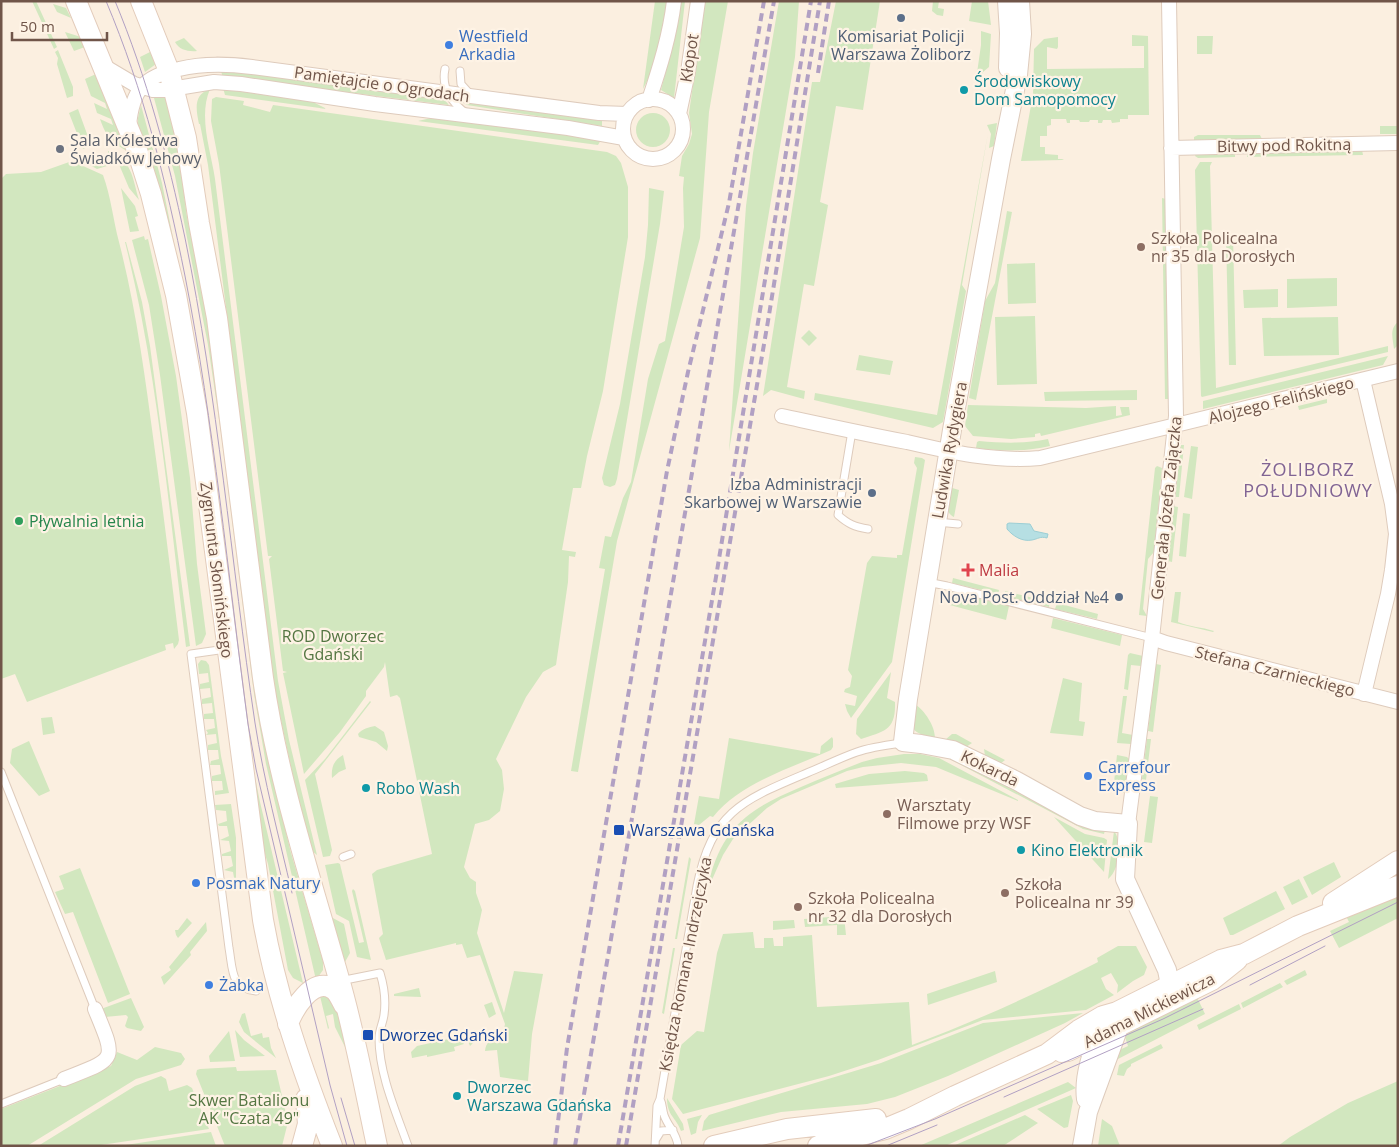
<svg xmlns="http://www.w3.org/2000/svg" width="1399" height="1147" font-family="'Open Sans',sans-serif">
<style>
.green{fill:#d2e7bf}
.water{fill:#b6dfe3;stroke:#9cced4}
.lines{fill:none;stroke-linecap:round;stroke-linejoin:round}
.service-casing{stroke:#decbbc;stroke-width:9}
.minor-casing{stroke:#decbbc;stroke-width:16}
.tertiary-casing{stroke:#decbbc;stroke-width:20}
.secondary-casing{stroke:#e3ccbb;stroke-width:22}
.service{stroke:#fff;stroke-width:7}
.minor{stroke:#fff;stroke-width:14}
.tertiary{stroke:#fff;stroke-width:18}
.secondary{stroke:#fff;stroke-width:20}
.tram{stroke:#b1a0c3;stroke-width:1}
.rail{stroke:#b1a0c3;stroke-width:4;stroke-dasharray:8 5;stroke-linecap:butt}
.service-dot{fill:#5c6f8a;stroke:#fef3e5;stroke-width:2}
.shop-dot{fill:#3f7fe0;stroke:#fef3e5;stroke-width:2}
.culture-dot{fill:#0f9aa8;stroke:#fef3e5;stroke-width:2}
.worship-dot{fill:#6b7280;stroke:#fef3e5;stroke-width:2}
.education-dot{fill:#8d6e63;stroke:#fef3e5;stroke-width:2}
.leisure-dot{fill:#2e9e5b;stroke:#fef3e5;stroke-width:2}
.health-dot{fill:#e0444e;stroke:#fef3e5;stroke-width:2}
.transit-dot{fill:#1a4fb4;stroke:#fef3e5;stroke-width:2}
.labels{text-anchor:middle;stroke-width:4.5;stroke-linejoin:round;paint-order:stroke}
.shop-label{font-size:16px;fill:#366cbe;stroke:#fef3e5;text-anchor:start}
.service-label{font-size:16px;fill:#4e5e75;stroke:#fef3e5;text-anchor:end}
.street-label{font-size:16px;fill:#705549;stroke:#fef3e5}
.culture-label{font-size:16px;fill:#0d838f;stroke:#fef3e5;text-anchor:start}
.worship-label{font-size:16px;fill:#5b616d;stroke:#fef3e5;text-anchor:start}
.education-label{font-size:16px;fill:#785e54;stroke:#fef3e5;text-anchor:start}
.leisure-label{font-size:16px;fill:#27864d;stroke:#fef3e5;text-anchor:start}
.health-label{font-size:16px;fill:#be3a42;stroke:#fef3e5;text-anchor:start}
.park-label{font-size:16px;fill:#547642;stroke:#fef3e5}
.transit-label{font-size:16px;fill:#164399;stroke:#fef3e5;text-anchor:start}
.neighbourhood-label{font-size:18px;letter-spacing:1px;fill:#816494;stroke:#fef3e5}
</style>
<rect width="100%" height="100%" fill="#fbefe0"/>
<path class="green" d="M32,1H36L57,47L54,49Z
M655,1H668C664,29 657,65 643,89Z
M681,1H685L674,98L661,90L678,23Z
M705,1H728L709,112L700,238L617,541L578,772L571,771L605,569L599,568L605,536L611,537L623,498L631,482L648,379L659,344L665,341L684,227L683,188L684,177L679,176L682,156L689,144L692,134L689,113Z
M779,1H799L795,57L729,451L746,206L753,153Z
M836,1H880L863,110L836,106L820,202L828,205L814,286L804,284L787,387L805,391L804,399L771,390L763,396L812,82H820Z
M933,1H939L938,8L944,9L943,16L937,15L932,11Z
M972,1H988L991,25L969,21Z
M53,4L66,8L71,18L57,12Z
M981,31L991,34L989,67L983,72L980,81L976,80L981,45Z
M65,32L81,37L85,47L74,51Z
M1132,35L1148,36L1149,115H1128V119H1120V122L1112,123L1111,120H1103L1102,123H1098V120H1090L1089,122H1080L1079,120H1070V123H1067L1066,119H1051V125L1047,126V136H1040V147H1045V154L1058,155V159H1064L1062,160L1021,161L1033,94L1034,49L1044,39L1058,37V47L1057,49L1047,47V69L1144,68V46H1132Z
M1197,36H1213L1212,54H1197Z
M184,38L197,51C189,52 179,50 175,42Z
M58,50L73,87V96L67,98L57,64L58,58L55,52Z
M152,51L156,64L145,72L140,57Z
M221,70L443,98L449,105L337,91L249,78L222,75Z
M96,74L127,151C110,141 107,138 100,119L113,125L111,119L97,113L94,103L107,109L105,103L91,96L85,79Z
M223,88L313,102L327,109L225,95Z
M210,89C198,117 211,151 215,179L278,681L289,740L317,855L312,851C296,794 284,737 273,680L208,165L200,124H199C196,109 193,95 210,89Z
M216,97L244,101L243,105L270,112L273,105L607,152L616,156L621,163L628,187V237L603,391L587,456L581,488H573L562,550L576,552L575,557L569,556L568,582L556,665L543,672L526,697L496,759L502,770L504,789L500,811L489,820L475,824L464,867L470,878L476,882V893L482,910L477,933L504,1013L514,971L543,974L532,1034L528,1081L500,1077L497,1050L485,1051C486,1040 493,1039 502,1040L505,1024L480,955L467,958L462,944L456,945V943L386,960L379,938L383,934L372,874L377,870L432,854L400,698L397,695L390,697L385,662L384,667L366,691V696L340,732L304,774L283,673L287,672L283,671L269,559L272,556H268L219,164L211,121L212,99Z
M154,98H166L176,134L187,217L205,304L279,804L291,853L323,961V970L316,980L266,764L254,694L221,433L208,345L175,176Z
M460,101L602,120V126L467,105Z
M141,105L162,183L195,347L249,747L260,802L303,983L293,978L288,970L268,864L259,834L255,806H253L193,348L183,295L169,234L138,129V118Z
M78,109L91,145L83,149L69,113Z
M636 130a17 17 0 1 1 34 0a17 17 0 1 1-34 0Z
M431,118C488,126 545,130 601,140L598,145L418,121Z
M997,123L994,146L989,148L991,134L987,125Z
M1380,126H1398V134H1380Z
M988,133L962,285L966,291L943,422L933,428L814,400L815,393L937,415Z
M1198,135H1260L1262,139L1194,140V137Z
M1362,150L1363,155L1247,157V152Z
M108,151C133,161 132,177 139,200L129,188L118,162L108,153Z
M1235,152V157L1198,158L1195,156L1196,153Z
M92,153H94L107,166L97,169L81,160L82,157Z
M72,161L103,175C111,197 113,219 119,242C136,308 145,376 154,444C163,509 171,575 179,640L178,644L174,649L173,643L165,645L166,650L27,702L15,674L1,679V179L6,174L41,172Z
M1200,162H1212L1210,166L1216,388L1388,346V352L1202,397L1201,396L1195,170Z
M121,188L135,206L138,216L135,217L139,231L130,232Z
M649,188L664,191L660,224L617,479L615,485L610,487L604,485L602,478L620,404L645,257L648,225Z
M1162,198L1166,199L1168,399H1165Z
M1007,211L1012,212L976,400L969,398L985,301L995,283Z
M144,236L145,240L148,239L161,296L176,376L190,478L197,564L206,634L202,643L196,646L160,375L149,305L132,240Z
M1233,236L1236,365H1229L1226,237Z
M125,242H126L142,302L150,346L190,646L186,647C169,512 158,374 125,242Z
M1035,263L1036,303L1008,304L1007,264Z
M1337,278V306L1287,308V279Z
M1278,289V307L1244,308L1243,290Z
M1035,316L1037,384L997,385L995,317Z
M1338,317L1339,355L1264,356L1262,318Z
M1398,322V345L1394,349C1393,339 1389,329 1398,322Z
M809,330L817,338L809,346L801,338Z
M859,355L893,361L890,375L856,370Z
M1388,356L1383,365L1203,409V401Z
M1137,390V400L1045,401L1044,392Z
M1327,399V403L1299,410L1298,406Z
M968,405L1086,408L1116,406V416L1122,415L1120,407H1129L1130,415L1041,436L1040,433L1035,434V437L1011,439L973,436L965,426Z
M1048,439L1050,446C1025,452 1001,451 976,448L977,442L979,441C1003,443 1024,444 1048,439Z
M1180,445H1184L1179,497H1175Z
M1191,446L1198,447L1192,499L1184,497Z
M915,457L922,458L925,460L892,662L851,718L847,711L845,704L855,706L857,696L844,692L845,689L850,687L852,676L848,670L867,563L872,556L897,558V555H902L917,468L914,463Z
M1157,466L1162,468L1154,552L1148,559L1143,609L1147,616L1139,615L1155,468Z
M949,487L959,490L954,517C943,512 948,498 949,487Z
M1173,506L1178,507L1172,562L1168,561Z
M1183,513L1190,514L1186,557L1179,556Z
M953,578L999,590L998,594L952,583Z
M947,591L1009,606L1006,620L946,604Z
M1005,591L1050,602L1049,607L1004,596Z
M1175,592H1181L1178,622C1191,627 1201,627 1214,631L1213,632L1171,622Z
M1057,603L1098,614L1097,619L1055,609Z
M1053,618L1122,635L1120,646L1051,628Z
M1130,653L1143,656L1141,666L1131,665L1128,690L1124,689L1128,655Z
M201,660L206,661L209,665L221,756L229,793L215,795V791L223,790L222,781H212V776L221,774L220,765H210L211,761L219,759L218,750H208V745L217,743L216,734L206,735L208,733L206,730L215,728L214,719H204V714L213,713L212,703L202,704V699L211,697L210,688L200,689V684L209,682L208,673L199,674L198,664Z
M1156,664L1161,665L1153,732L1148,731Z
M891,672L887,698L895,702C896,731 884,731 861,739L856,734L857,719Z
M1063,678L1082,683L1079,721L1085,722L1083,736L1050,733Z
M1123,696H1127L1122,733L1133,735L1131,744L1117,743Z
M370,701L371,702L315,774L332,850L330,856L323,857L305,780L325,759Z
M915,704C925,711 935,726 935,738C908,732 912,730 915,704Z
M52,717L55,733L43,735L41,718Z
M375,726L384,732L388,746L387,751L376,742L359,737L358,734C362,729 369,727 375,726Z
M952,734H956L972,743L966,747L945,740Z
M832,737L833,739V747L831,750C792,768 741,782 713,817L710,816L699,825L694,824L699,796L719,799L729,738L820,754L821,746Z
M1147,739H1151L1146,780L1142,779Z
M29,741L50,791L39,796L10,763L12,749Z
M984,749L1005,760L1000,764L985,756Z
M904,754H920L939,758L1018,800V801L936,767L901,763L863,767L847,771L781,799L767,808L733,839L723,855L711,882L709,881C723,825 751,808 801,787C821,778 842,770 862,762L877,758Z
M343,755L346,769L339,772L332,778C331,767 334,760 343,755Z
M942,755L1105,830L1104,834L1083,829Z
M1117,755L1127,757L1129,759L1125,793L1113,791Z
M905,771L924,773L927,775L928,781L836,788L835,784L869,774Z
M1150,796L1158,797L1152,843L1144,842Z
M231,804L236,838V889L226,890L225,884L235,883L233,872L224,870L233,866L231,856H222V854L231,851L229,841L220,840L229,836L227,826H219L218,824L227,821L226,811L216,810L215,805Z
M1054,817L1085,834L1104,838L1107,840L1104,872Z
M1114,831C1123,842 1119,871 1108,879Z
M689,857L691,859L677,939H675Z
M1334,862L1341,877L1312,895L1303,877Z
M338,863L340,864L359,943L364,942L352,891L353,889L355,891L371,960L357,957L349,921L336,914L325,865Z
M80,868L130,994L108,1003L73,912L65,914L55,892L64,889L59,876Z
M1299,879L1308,897L1292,905L1283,887Z
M1276,891L1285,909L1233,935H1230L1223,918Z
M1398,894V918L1339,948L1330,931L1349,922L1346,916Z
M844,916L846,935H837V925L805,927L804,919Z
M331,917L344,924L350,953L345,962Z
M187,918L192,923L178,938L176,935L175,930H178Z
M794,920L795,928L773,930V921Z
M206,922L207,931L190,952L191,955L164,985L161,977L171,970L169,967Z
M753,932L755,948H764V938H773L774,946H783V937L812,935L817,1007L909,1002L912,1045C976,1021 1038,993 1098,962L1097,958L1118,946H1136L1147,967L1144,975L1133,981L1117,993L1118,985L1111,973L1101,978L1106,989L1114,995L1086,1010L983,1020L878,1060L829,1076L683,1114L672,1099L681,1045L697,1031L704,1032L717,953L723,934Z
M673,948H675L664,1014L662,1013Z
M1305,970L1307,975L1287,985L1284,981Z
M995,971L997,982L928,1005L927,994Z
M1280,983L1283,987L1243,1008L1241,1003Z
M419,988L421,997L394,996V994Z
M319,992H325L335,1005L348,1053L335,1027L333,1014L326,1016L329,1028L328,1029Z
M1195,993L1205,1014L1116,1060L1113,1053L1128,1046L1124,1034Z
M131,998L144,1027L141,1031L127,1028L125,1026L128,1017L126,1015L105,1017L101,1009Z
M492,1002L496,1014L489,1018L484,1005Z
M1239,1004L1241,1009L1199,1030L1197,1025Z
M245,1013L251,1036L262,1033L263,1038L269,1037L271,1048L276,1058L244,1032L239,1022L242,1014Z
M1083,1013L1065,1023L948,1076L895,1097L867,1104L781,1112L702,1131L704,1121L709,1115L881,1063L983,1023Z
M235,1030L244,1040L265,1056L240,1057Z
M480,1030L475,1041L470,1046L466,1036Z
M229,1031L235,1061L210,1062L209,1056Z
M462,1036L464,1044L454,1047L455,1051L427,1057V1055L412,1058L411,1052L417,1046Z
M1161,1044L1163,1048L1131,1064V1066L1127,1069L1124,1076L1117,1075L1119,1065Z
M155,1047L181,1053L185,1059L181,1065L136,1079L27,1146H1V1109L111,1066L117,1052L137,1060Z
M236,1067L237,1071L276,1070L288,1122L282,1146H225L196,1074L197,1070L200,1069Z
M161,1076L166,1079L169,1091L187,1085L192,1088L209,1129L94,1146H38L135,1086Z
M1398,1081V1146H1278L1290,1137L1348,1103Z
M1068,1082L1076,1088L945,1146H919Z
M1071,1095L1073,1101L1068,1127L1064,1128L1037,1109Z
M667,1098L683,1124L684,1130L681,1131C676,1117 667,1116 667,1098Z
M702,1115L698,1122L696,1133L691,1135L687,1119Z
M1025,1115L1038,1123L1003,1146H953Z
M1102,1119L1112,1126L1120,1146H1098Z
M211,1132L216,1146H119Z"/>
<path class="water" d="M1009,523L1030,524L1034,531L1048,534L1047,538C1040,536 1038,539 1032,540C1022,542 1013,536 1007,529V524Z"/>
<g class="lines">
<g class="service-casing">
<path id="service" d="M445,69C441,88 452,103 466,113
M460,71L461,84L470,94
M852,431L838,515C848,524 855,527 868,529
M937,522L958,524
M927,582L947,586L1152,638
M226,649L191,654L229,948C233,970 230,988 256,991
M1,772L95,1009
M343,857L351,854
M340,981L380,973C384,986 386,1001 384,1015C383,1023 379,1030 379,1038C379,1074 396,1112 408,1146
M660,1099C663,1105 662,1109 664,1115C668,1127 677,1133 678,1146
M1,1104L64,1079
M656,1139L661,1131L673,1130
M655,1146L657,1106L660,1099L697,886C712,811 743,800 807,773C824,766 840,758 857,752C871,747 887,745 902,743"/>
</g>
<g class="minor-casing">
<path id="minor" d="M102,65L134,84L153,90H165L214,82L241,84L375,104L568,128L624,138
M623 129a30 30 0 1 1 60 0a30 30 0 1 1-60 0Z
M649,100C660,67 670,35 674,1
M679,114L688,72L698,1
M129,126C132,90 144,76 179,69C204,63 227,64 252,67L599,113L627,114
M1171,148L1398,143
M1363,380L1392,504L1396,534L1392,570L1388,594L1364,694
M782,416C824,425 865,434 907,442C950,452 995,462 1040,458L1398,371
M1152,638L1166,643L1398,702
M1128,824L1152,638L1176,416L1169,1
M64,1079C117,1058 117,1062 95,1009"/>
</g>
<g class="tertiary-casing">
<path id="tertiary" d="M1007,1L1009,33L1008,68
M1020,1L1022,34L1018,75L1001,159L952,430L908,699L903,742L921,744L953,750L1017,781L1080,816L1095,821L1128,824L1125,879L1167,970L1170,985L1168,999
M1086,1099C1083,1076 1093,1048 1102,1028
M1082,1146L1088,1112L1119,1027"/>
</g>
<g class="secondary-casing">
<path id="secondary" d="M76,1L136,147L151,194L176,295L197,413L263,920C277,998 303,1072 332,1146
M141,1L169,71L186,138L199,223L217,318L263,678C278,781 311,879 339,979C355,1034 365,1090 377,1146
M1333,903L1398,861
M288,1024C293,1010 313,975 333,989C338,992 341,1000 344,1005
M1062,1052L1068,1051L1212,980L1237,960
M302,1146L308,1124L306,1099
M714,1146L787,1129L876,1119
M818,1146L885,1129L909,1119L955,1096L1047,1054L1079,1030L1103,1016L1117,1012L1221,960L1244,954L1298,926L1398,886"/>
</g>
<use href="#service" class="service"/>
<use href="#minor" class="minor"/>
<use href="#tertiary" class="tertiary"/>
<use href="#secondary" class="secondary"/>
<path class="tram" d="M106,1C144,91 166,181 185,276C214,424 228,575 248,724L256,769L330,1085L347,1146
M115,1C147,78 168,157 185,238C218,399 231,561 255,723C264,781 279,837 292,893
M1250,985L1325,946
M1004,1097L1203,1009
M341,1098L355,1146
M865,1146L935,1119L1163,1019L1398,902
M886,1146L937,1125"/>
<path class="rail" d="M818,73L829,1
M555,1146L567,1048L667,471L688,372L729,203L764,1
M575,1146L774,1
M618,1146L716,577L811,1
M626,1146L768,321L820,1"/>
</g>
<g class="service-dot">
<circle cx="901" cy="18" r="5"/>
<circle cx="872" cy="493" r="5"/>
<circle cx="1119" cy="597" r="5"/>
</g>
<g class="shop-dot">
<circle cx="449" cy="45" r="5"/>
<circle cx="1088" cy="776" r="5"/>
<circle cx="196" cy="883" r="5"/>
<circle cx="209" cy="985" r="5"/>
</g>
<g class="culture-dot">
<circle cx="964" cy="90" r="5"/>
<circle cx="366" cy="788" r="5"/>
<circle cx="1021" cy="850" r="5"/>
<circle cx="457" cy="1096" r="5"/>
</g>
<circle class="worship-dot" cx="60" cy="149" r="5"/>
<g class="education-dot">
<circle cx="1141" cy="247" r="5"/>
<circle cx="887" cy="814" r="5"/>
<circle cx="1005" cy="893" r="5"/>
<circle cx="798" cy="907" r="5"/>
</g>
<circle class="leisure-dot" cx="19" cy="521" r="5"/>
<path class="health-dot" d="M965.5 562.5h5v5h5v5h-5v5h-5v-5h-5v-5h5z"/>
<g class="transit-dot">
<rect x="613" y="824" width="12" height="12" rx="2.5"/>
<rect x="362" y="1029" width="12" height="12" rx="2.5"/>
</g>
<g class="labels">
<g class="shop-label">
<text x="459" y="42">Westfield<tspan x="459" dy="18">Arkadia</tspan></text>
<text x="1098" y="773">Carrefour<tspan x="1098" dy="18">Express</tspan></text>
<text x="206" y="889">Posmak Natury</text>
<text x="219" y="991">Żabka</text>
</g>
<g class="service-label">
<text x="901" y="42" text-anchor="middle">Komisariat Policji<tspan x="901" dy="18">Warszawa Żoliborz</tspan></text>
<text x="862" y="490">Izba Administracji<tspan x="862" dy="18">Skarbowej w Warszawie</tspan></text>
<text x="1109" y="603">Nova Post. Oddział №4</text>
</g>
<g class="street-label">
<text transform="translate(689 58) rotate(-81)" y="6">Kłopot</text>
<text transform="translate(382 84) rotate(8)" y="6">Pamiętajcie o Ogrodach</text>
<text transform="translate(1284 145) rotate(-1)" y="6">Bitwy pod Rokitną</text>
<text transform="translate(1281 400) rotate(-14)" y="6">Alojzego Felińskiego</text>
<text transform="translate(949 450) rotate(-80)" y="6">Ludwika Rydygiera</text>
<text transform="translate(1166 508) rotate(-84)" y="6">Generała Józefa Zajączka</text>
<text transform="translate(217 570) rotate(83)" y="6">Zygmunta Słomińskiego</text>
<text transform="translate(1275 671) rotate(14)" y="6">Stefana Czarnieckiego</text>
<text transform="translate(990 768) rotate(26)" y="6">Kokarda</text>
<text transform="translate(685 964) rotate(-79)" y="6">Księdza Romana Indrzejczyka</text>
<text transform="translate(1149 1010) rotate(-27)" y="6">Adama Mickiewicza</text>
</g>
<g class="culture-label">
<text x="974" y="87">Środowiskowy<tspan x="974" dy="18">Dom Samopomocy</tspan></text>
<text x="376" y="794">Robo Wash</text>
<text x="1031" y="856">Kino Elektronik</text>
<text x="467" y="1093">Dworzec<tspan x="467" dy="18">Warszawa Gdańska</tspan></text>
</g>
<g class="worship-label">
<text x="70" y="146">Sala Królestwa<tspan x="70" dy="18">Świadków Jehowy</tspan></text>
</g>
<g class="education-label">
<text x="1151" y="244">Szkoła Policealna<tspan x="1151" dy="18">nr 35 dla Dorosłych</tspan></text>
<text x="897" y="811">Warsztaty<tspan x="897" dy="18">Filmowe przy WSF</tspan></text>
<text x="1015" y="890">Szkoła<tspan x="1015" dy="18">Policealna nr 39</tspan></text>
<text x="808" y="904">Szkoła Policealna<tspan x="808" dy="18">nr 32 dla Dorosłych</tspan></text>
</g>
<g class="leisure-label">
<text x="29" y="527">Pływalnia letnia</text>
</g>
<g class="health-label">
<text x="979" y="576">Malia</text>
</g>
<g class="park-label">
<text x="333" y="642">ROD Dworzec<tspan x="333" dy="18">Gdański</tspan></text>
<text x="249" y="1106">Skwer Batalionu<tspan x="249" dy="18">AK "Czata 49"</tspan></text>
</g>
<g class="transit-label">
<text x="630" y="836">Warszawa Gdańska</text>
<text x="379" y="1041">Dworzec Gdański</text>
</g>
<g class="neighbourhood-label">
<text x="1308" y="476">ŻOLIBORZ<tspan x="1308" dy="21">POŁUDNIOWY</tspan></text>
</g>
</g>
<rect width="1399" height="1147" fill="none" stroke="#705549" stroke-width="5"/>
<path d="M12 32v8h95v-8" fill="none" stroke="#705549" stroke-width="2.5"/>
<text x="20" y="32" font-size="15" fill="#705549" stroke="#fef3e5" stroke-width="4" paint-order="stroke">50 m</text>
</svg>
